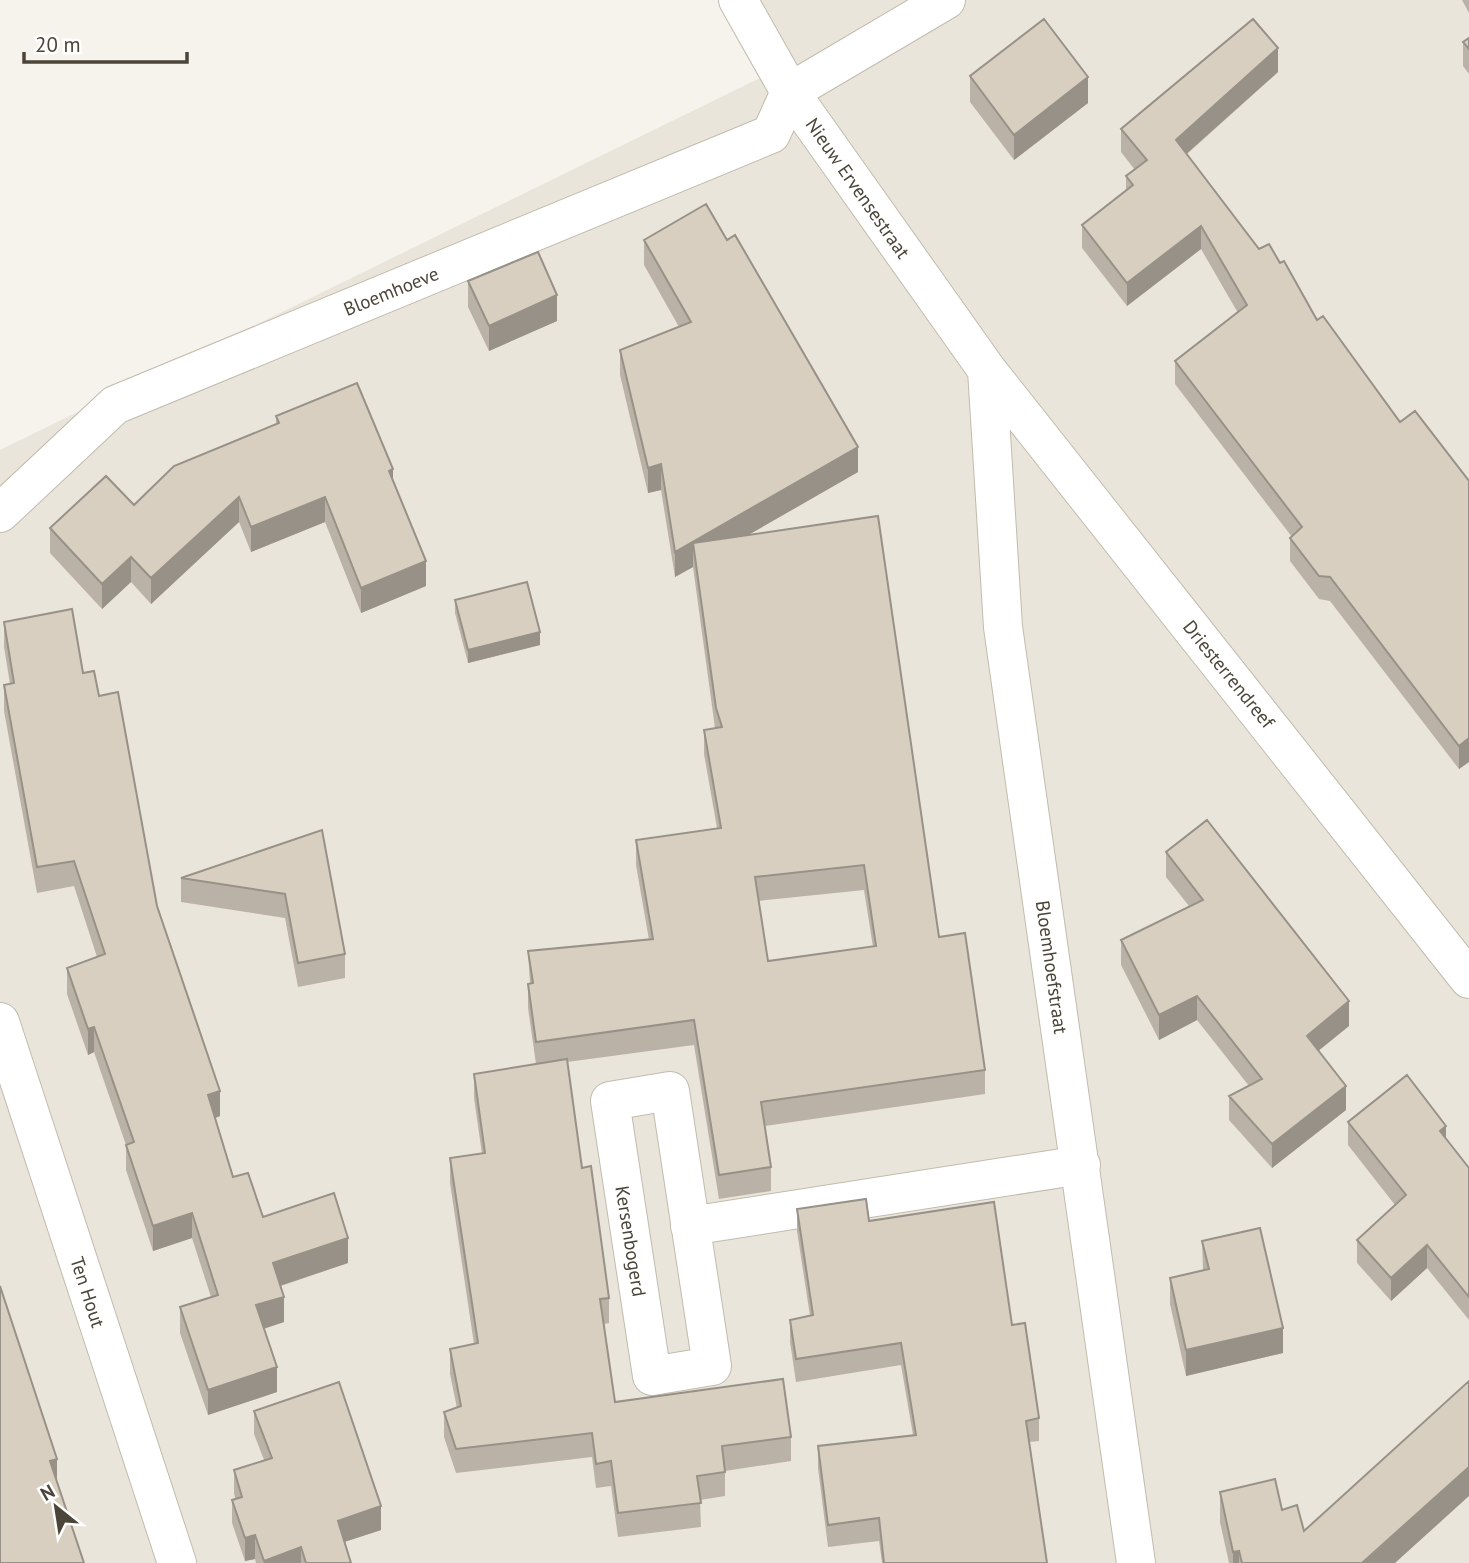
<svg xmlns="http://www.w3.org/2000/svg" width="1469" height="1563" font-family="'PT Sans',sans-serif">
<style>
.residential{fill:#eae5da}
.lines{fill:none;stroke-linecap:round;stroke-linejoin:round}
.minor-casing{stroke:#c2bbae;stroke-width:40}
.minor{stroke:#fff;stroke-width:38}
.wall{fill:#bab2a6;fill-rule:evenodd}
.shaded-wall{fill:#979187}
.building{fill:#d8cfc1;stroke:#979187;stroke-width:2;fill-rule:evenodd}
.labels{text-anchor:middle;stroke-width:7;stroke-linejoin:round;paint-order:stroke}
.street-label{font-size:19px;fill:#4b4439;stroke:#fff}
</style>
<rect width="100%" height="100%" fill="#f6f3ec"/>
<path class="residential" d="M729,0H1469V1563H0V450L766,75Z"/>
<g class="lines">
<g class="minor-casing">
<path id="minor" d="M738,0L790,92L987,370L1469,979
M987,370L1003,627L1136,1563
M0,513L115,405L771,134L790,92L946,0
M0,1022L177,1563
M670,1091L712,1366L652,1376L610,1101Z
M690,1226L1081,1165"/>
</g>
<use href="#minor" class="minor"/>
</g>
<path class="wall" d="M1462,0H1469V13Z
M1469,38V74L1463,66V42Z
M1278,72L1187,154L1259,249L1280,263L1317,320L1400,422L1469,481V762L1459,769L1330,601L1319,599L1290,561V538L1292,537L1175,384V361L1238,313L1201,249L1127,306L1082,248V225L1126,190V176L1135,170L1121,152V129Z
M970,76L1088,103L1014,160L970,102Z
M644,240L858,472L750,534L939,937L985,1070V1094L765,1126L771,1167V1191L719,1199L694,1045L567,1062L582,1168L609,1298V1323L604,1324L615,1402L791,1437V1461L725,1471V1496L700,1500L701,1527L618,1537L611,1486L596,1488L592,1457L456,1473L444,1437V1412L457,1408L450,1374V1349L474,1344L450,1183V1158L482,1154L474,1098V1074L536,1064L528,1008V984H530L528,951L649,940L636,865V840L717,828L704,754V730L715,728L693,567L675,577L661,490L648,493L620,375V350L679,327L644,265ZM864,890L873,947L768,961L758,901Z
M468,281L557,321L489,351L468,307Z
M276,416L393,482L426,586L361,613L325,522L251,552L239,522L151,604L131,582L102,609L50,553V528L134,505L276,424Z
M455,600L540,645L468,663L455,613Z
M4,622L83,673L99,696L157,906L220,1116L215,1118L233,1177L263,1217L348,1263L281,1286L284,1322L264,1329L277,1392L208,1415L180,1333V1307L211,1297L192,1238L153,1251L126,1170V1145L94,1052L88,1055L67,994V968L97,957L74,886L37,893L4,711V685L10,684L4,647Z
M322,830L345,954V978L298,987L285,918L181,902V878Z
M1166,852L1349,1026L1318,1051L1346,1110L1272,1168L1229,1120V1096L1249,1086L1197,1020L1159,1040L1121,965V940L1189,906L1166,877Z
M1348,1122L1446,1139L1469,1168V1320L1427,1268L1391,1301L1357,1263V1240L1395,1205L1348,1145Z
M797,1209L869,1221L1012,1325L1039,1418V1441L1029,1442L1047,1563H882L879,1541L828,1547L818,1468V1446L913,1435L901,1365L796,1382L790,1342V1320L810,1316L797,1231Z
M1202,1241L1283,1353L1186,1376L1170,1304V1278L1203,1270Z
M254,1411L381,1530L344,1542L351,1563H256L255,1559L245,1561L232,1523V1500L235,1498L234,1493V1470L264,1460L254,1434Z
M1220,1492L1282,1510L1304,1531L1395,1563H1229L1220,1522Z"/>
<path class="shaded-wall" d="M1278,48V72L1176,163V140Z
M1088,77V103L1014,160V135Z
M1201,226V249L1127,306V283Z
M557,295V321L489,351V326Z
M858,447V472L696,565L693,543V567L675,577V552Z
M661,464V490L648,493V468Z
M393,469V494L389,471Z
M239,497V522L151,604V578Z
M325,497V522L251,552V527Z
M131,557V582L102,609V584Z
M426,561V586L361,613V588Z
M540,632V645L468,663V650Z
M1469,738V762L1459,769V746Z
M1197,996V1020L1159,1040V1015Z
M1349,1001V1026L1307,1060V1036Z
M94,1027V1052L88,1055V1029Z
M1346,1086V1110L1272,1168V1144Z
M220,1091V1116L208,1121V1095Z
M1446,1126V1149L1440,1131Z
M192,1213V1238L153,1251V1226Z
M348,1238V1263L273,1288V1263Z
M1427,1245V1268L1391,1301V1278Z
M284,1297V1322L256,1331V1305Z
M1283,1328V1353L1186,1376V1350Z
M277,1367V1392L208,1415V1390Z
M57,1459V1484L50,1461Z
M1469,1467V1496L1395,1563H1363Z
M381,1506V1530L338,1544V1521Z
M255,1535V1559L245,1561V1538Z
M301,1547V1563H264V1561Z
M1239,1551V1563H1233V1552Z"/>
<path class="building" d="M1044,19L1088,77L1014,135L970,76Z
M1253,19L1278,48L1176,140L1259,249L1269,244L1280,263L1284,261L1317,320L1323,316L1400,422L1415,411L1469,481V738L1459,746L1330,577L1319,576L1290,538L1302,527L1175,361L1247,305L1201,226L1127,283L1082,225L1133,185L1126,176L1147,160L1121,129Z
M1469,38V49L1463,42Z
M706,204L727,240L735,235L858,447L675,552L661,464L648,468L620,350L691,322L644,240Z
M538,252L557,295L489,326L468,281Z
M357,383L393,469L389,471L426,561L361,588L325,497L251,527L239,497L151,578L131,557L102,584L50,528L106,476L134,505L174,466L279,423L276,416Z
M878,516L939,937L965,933L985,1070L761,1102L771,1167L719,1175L694,1020L536,1042L528,984L533,983L528,951L653,939L636,840L721,828L704,730L722,727L716,708L693,543ZM864,865L876,946L768,961L755,877Z
M527,582L540,632L468,650L455,600Z
M72,609L83,673L94,671L99,696L118,692L157,906L220,1091L208,1095L233,1177L248,1173L263,1217L334,1193L348,1238L273,1263L284,1297L256,1305L277,1367L208,1390L180,1307L218,1295L192,1213L153,1226L126,1145L134,1142L94,1027L88,1029L67,968L105,954L74,861L37,867L4,685L14,683L4,622Z
M1207,820L1349,1001L1307,1036L1346,1086L1272,1144L1229,1096L1262,1079L1197,996L1159,1015L1121,940L1203,900L1166,852Z
M322,830L345,954L298,963L285,894L181,878Z
M567,1059L582,1168L591,1166L609,1298L600,1299L615,1402L783,1379L791,1437L722,1446L725,1472L697,1476L701,1503L618,1513L611,1461L596,1464L592,1433L456,1449L444,1412L461,1406L450,1349L478,1343L450,1158L485,1153L474,1074Z
M1407,1075L1446,1126L1440,1131L1469,1168V1297L1427,1245L1391,1278L1357,1240L1406,1195L1348,1122Z
M866,1199L869,1221L994,1202L1012,1325L1025,1323L1039,1418L1026,1421L1047,1563H884L879,1518L828,1525L818,1446L916,1435L901,1343L796,1359L790,1320L813,1315L797,1209Z
M1260,1228L1283,1328L1186,1350L1170,1278L1209,1269L1202,1241Z
M0,1286L57,1459L50,1461L84,1563H0Z
M1469,1381V1467L1363,1562L1364,1563H1242L1239,1551L1233,1552L1220,1492L1275,1479L1282,1510L1297,1505L1304,1531Z
M339,1382L381,1506L338,1521L351,1563H306L301,1547L264,1561L255,1535L245,1538L232,1500L242,1497L234,1470L272,1458L254,1411Z"/>
<g class="labels">
<g class="street-label">
<text transform="translate(858 188) rotate(55)" y="7">Nieuw Ervensestraat</text>
<text transform="translate(391 291) rotate(-22)" y="7">Bloemhoeve</text>
<text transform="translate(1229 674) rotate(51)" y="7">Driesterrendreef</text>
<text transform="translate(1052 967) rotate(82)" y="7">Bloemhoefstraat</text>
<text transform="translate(631 1241) rotate(81)" y="7">Kersenbogerd</text>
<text transform="translate(88 1292) rotate(72)" y="7">Ten Hout</text>
</g>
</g>
<g transform="translate(56 1507) rotate(330)" stroke="#ffffff" stroke-width="5" paint-order="stroke">
<path d="M0-5L12 26L0 18L-12 26Z" fill="#4b4439"/>
<text y="-10" font-size="19" font-weight="bold" text-anchor="middle" fill="#4b4439">N</text>
</g>
<path d="M24 52v10h163v-10" fill="none" stroke="#4b4439" stroke-width="3.5"/>
<text x="35" y="52" font-size="21" fill="#4b4439" stroke="#ffffff" stroke-width="5" paint-order="stroke">20 m</text>
</svg>
